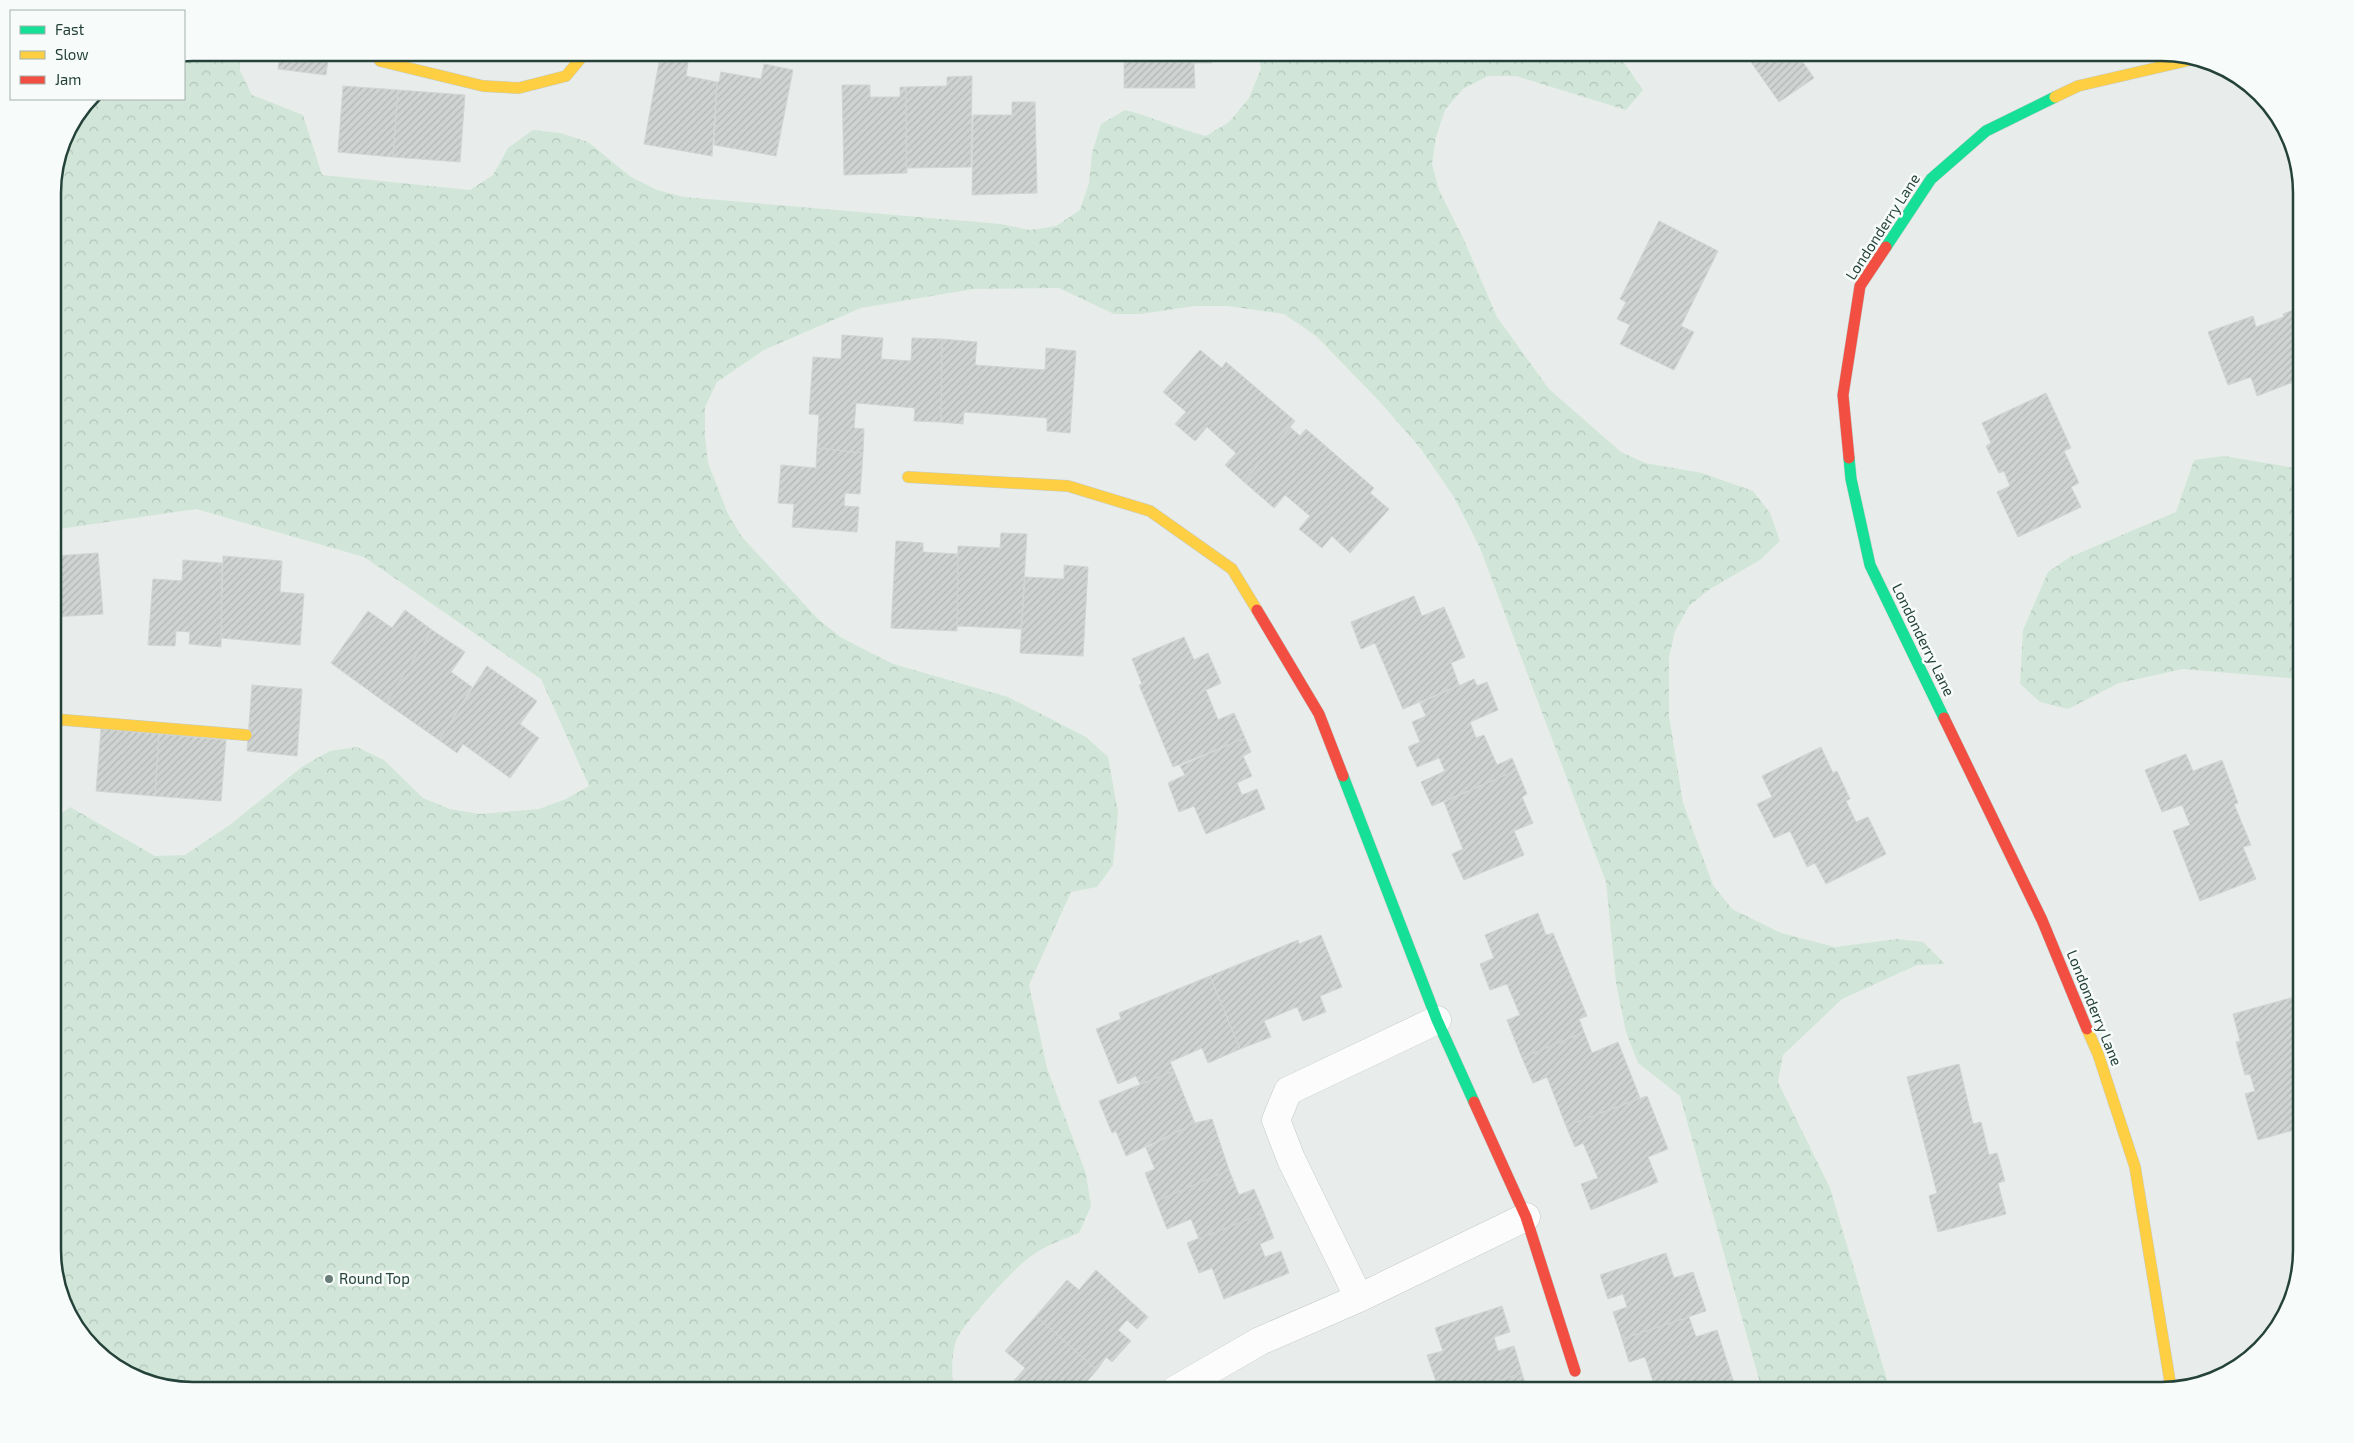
<svg xmlns="http://www.w3.org/2000/svg" width="2354" height="1443" font-family="'Exo 2',sans-serif">
<style>
.forest{fill:url(#forest-crowns)}
.building{fill:url(#building-hatch);stroke:#d1d6d4}
.lines{fill:none;stroke-linecap:round;stroke-linejoin:round}
.street-casing{stroke:#c5cac8;stroke-width:29}
.fast-casing{stroke:#c3cbc8;stroke-width:12}
.slow-casing{stroke:#c3cbc8;stroke-width:12}
.jam-casing{stroke:#c3cbc8;stroke-width:12}
.street{stroke:#fcfcfc;stroke-width:28}
.fast{stroke:#16e098;stroke-width:11}
.slow{stroke:#ffcf43;stroke-width:11}
.jam{stroke:#f24e42;stroke-width:11}
.poi-dot{fill:#697e78;stroke:#f7fbf9;stroke-width:2}
.labels{text-anchor:middle;stroke-width:5;stroke-linejoin:round;paint-order:stroke}
.street-label{font-size:15px;fill:#24423a;stroke:#f7fbf9}
.poi-label{font-size:15px;fill:#24423a;stroke:#f7fbf9;text-anchor:start}
.rim{fill:none;stroke:#24423a;stroke-width:2.5}
</style>
<defs>
<pattern id="forest-crowns" width="20" height="18" patternUnits="userSpaceOnUse" patternTransform="scale(1.25)"><rect width="20" height="18" fill="#d1e6d8"/><path d="M2 6a3 3 0 1 1 6 0M12 15a3 3 0 1 1 6 0" fill="none" stroke="#b3c6ba"/></pattern>
<pattern id="building-hatch" width="6" height="6" patternUnits="userSpaceOnUse" patternTransform="scale(1.25)"><rect width="6" height="6" fill="#cfd4d2"/><path d="M-1 1l2-2M0 6l6-6M5 7l2-2" fill="none" stroke="#b2b7b5"/></pattern>
</defs>
<rect width="100%" height="100%" fill="#e8edeb"/>
<path class="forest" d="M193,53H240V71L252,95L303,115L322,175L470,190L493,175L508,148L533,130L560,133L588,142L631,177L657,190L684,197L1001,224L1030,230L1056,226L1080,210L1089,183L1092,153L1101,124L1125,110C1153,117 1178,129 1206,136L1229,122L1249,98L1261,69L1258,53H1613L1625,64L1643,90L1626,110L1516,76H1488L1463,89L1445,110L1436,137L1432,164L1439,190L1464,240L1497,317L1549,389L1621,452L1645,463L1702,473L1753,491L1770,513L1780,541L1760,560L1710,589L1689,606L1675,631L1669,657V716L1683,803L1713,885L1732,909L1781,933L1835,947L1897,939L1923,942L1945,964L1917,965L1842,999L1783,1055L1778,1082L1830,1188L1890,1390H1762L1680,1096L1638,1063L1626,1032L1616,983L1606,882L1480,548L1454,497L1421,449L1381,403L1316,336L1284,314L1227,306H1195L1141,314H1114L1059,288L973,289L861,308L764,350L717,382L705,407V436L708,463L728,514L742,537L819,620L842,638L893,664L1008,697L1086,737L1108,757L1118,812L1113,865L1097,887L1071,892L1029,985L1047,1068L1086,1174L1091,1206L1079,1233C1061,1240 1045,1246 1030,1257C1017,1265 960,1327 956,1341C951,1357 952,1374 953,1390H193L123,1371L72,1320L53,1259V820L70,807L155,856L185,855L231,824L303,766L330,751L357,747L384,760L423,798L450,809L479,814L539,809L566,799L589,786L541,679L364,557L196,509L53,530V184L63,139L90,99H184V54Z
M2224,456L2301,469V679L2183,669L2119,683L2068,709L2040,702L2020,684L2023,630L2048,572L2070,557L2176,512L2194,460Z"/>
<path class="building" d="M280,52H329L326,75L278,69Z
M1124,52H1212V63H1194L1195,88H1124Z
M1744,52H1813L1802,61L1814,78L1779,102Z
M660,57L688,62L686,76L717,82L712,156L644,144Z
M764,64L793,70L776,156L714,145L717,82H719L721,72L761,79Z
M972,76L971,167L906,168V87L947,86V77Z
M842,85H870V97H900V87H906L907,173L844,175Z
M343,86L398,90L393,157L338,152Z
M398,90L465,95L460,162L393,157Z
M1012,102H1035L1037,193L972,195L973,115H1012Z
M1659,221L1718,251L1681,326L1694,332L1674,370L1620,344L1630,325L1617,319L1626,302L1620,299Z
M2301,307V393L2296,381L2257,396L2251,377L2228,385L2208,332L2253,316L2256,327L2284,317L2283,314Z
M842,335L883,338L881,359L911,361L912,338L942,339L941,422L914,421L915,408L856,403L854,428L864,429L863,453L817,448L819,415L809,414L813,357L841,359Z
M942,339L977,342L975,365L1045,370L1046,348L1076,351L1070,433L1047,431V418L964,412L963,424L941,422Z
M1200,350L1222,368L1226,362L1295,421L1244,482L1225,465L1236,453L1207,427L1195,441L1175,424L1186,412L1163,392Z
M2046,393L2071,448L2064,451L2079,483L2071,487L2081,507L2018,537L1997,492L2010,486L2004,471L1999,473L1986,446L1991,443L1982,423Z
M1290,427L1300,436L1306,429L1374,488L1370,493L1389,509L1350,553L1332,536L1322,548L1299,529L1310,516L1285,495L1274,508L1244,482Z
M817,448L863,453L860,494L845,493L844,506L859,507L857,532L792,527L794,504L778,503L781,465L816,468Z
M1001,533L1027,534L1021,629L957,626L958,546L1000,548Z
M896,541L923,543V552L958,554L957,631L891,628Z
M98,553L103,614L53,617V556Z
M223,556L282,561L280,592L304,594L300,645L221,638Z
M183,560L222,563L221,647L189,644L190,632L176,631L175,646L148,645L153,579L182,581Z
M1064,565L1088,567L1083,656L1020,653L1025,577L1064,579Z
M1414,596L1422,616L1444,607L1465,657L1451,663L1459,685L1403,709L1375,643L1361,649L1351,622Z
M405,610L432,630L386,703L331,663L368,611L392,628Z
M432,630L465,652L451,672L472,687L439,740L386,703Z
M1184,637L1194,660L1208,653L1221,683L1206,690L1218,720L1234,713L1245,738L1173,767L1139,685L1142,684L1132,659Z
M487,666L537,701L520,724L539,738L510,778L463,744L457,753L439,740Z
M1474,679L1477,686L1487,682L1498,710L1470,722L1476,738L1484,735L1497,765L1512,758L1517,770L1432,806L1421,782L1445,771L1439,758L1417,767L1408,747L1420,742L1412,722L1426,716L1420,703Z
M252,685L302,689L297,756L247,751Z
M101,729L159,734L155,796L96,791Z
M159,734L226,740L221,801L155,796Z
M1245,738L1251,752L1243,756L1252,776L1237,783L1242,795L1257,789L1265,809L1206,834L1194,806L1179,812L1168,783L1185,775L1180,766Z
M1821,747L1833,773L1837,771L1850,799L1846,801L1856,822L1868,817L1886,854L1826,884L1815,863L1807,867L1790,831L1774,838L1757,804L1772,797L1762,776Z
M2186,754L2193,771L2222,760L2238,803L2234,804L2251,845L2243,847L2256,879L2200,901L2173,831L2190,825L2182,805L2162,812L2145,770Z
M1517,770L1527,794L1522,797L1533,823L1514,831L1524,855L1464,880L1452,854L1463,849L1444,802Z
M1538,913L1546,935L1553,933L1587,1016L1579,1019L1584,1032L1522,1058L1507,1020L1520,1015L1507,984L1490,990L1480,964L1494,958L1485,935Z
M1321,935L1342,987L1320,996L1326,1012L1303,1021L1297,1007L1264,1021L1271,1037L1240,1049L1210,976L1298,940L1299,944Z
M1210,976L1240,1049L1208,1063L1202,1048L1170,1062L1174,1071L1140,1084L1136,1076L1118,1084L1096,1029L1121,1019L1119,1013Z
M2294,997L2301,1022V1128L2258,1140L2245,1094L2255,1091L2250,1074L2245,1075L2236,1042L2240,1041L2233,1014Z
M1584,1032L1592,1053L1618,1042L1640,1098L1566,1126L1547,1077L1533,1083L1522,1058Z
M1959,1064L1973,1124L1981,1122L1989,1155L1997,1153L2005,1181L1998,1183L2006,1214L1938,1232L1929,1196L1937,1193L1907,1077Z
M1174,1071L1195,1123L1126,1156L1116,1131L1112,1133L1099,1101Z
M1647,1096L1668,1149L1648,1157L1658,1182L1591,1210L1581,1184L1598,1178L1583,1143L1575,1147L1566,1126Z
M1212,1119L1229,1170L1156,1201L1145,1173L1155,1169L1146,1148L1195,1123Z
M1229,1170L1239,1195L1254,1189L1264,1213L1199,1239L1191,1219L1167,1229L1156,1201Z
M1264,1213L1274,1238L1260,1244L1265,1257L1281,1251L1289,1273L1224,1299L1212,1268L1199,1273L1187,1243Z
M1666,1253L1674,1278L1693,1272L1706,1311L1622,1339L1613,1312L1627,1307L1623,1294L1608,1299L1600,1275Z
M1096,1270L1148,1317L1137,1329L1127,1320L1118,1330L1131,1341L1112,1362L1106,1357L1097,1370L1036,1316L1067,1280L1079,1290Z
M1502,1306L1510,1332L1494,1337L1498,1351L1514,1346L1522,1373L1469,1390H1439L1427,1355L1443,1351L1435,1328Z
M1036,1316L1097,1370L1079,1390H1019L1011,1384L1025,1368L1005,1351Z
M1689,1317L1696,1337L1717,1330L1735,1386L1721,1390H1656L1645,1357L1629,1362L1622,1339Z
M1522,1373L1527,1390H1469Z"/>
<g class="lines">
<g class="street-casing">
<path id="street" d="M1359,1298L1291,1159L1276,1120L1288,1091L1437,1020
M1175,1390L1260,1341L1359,1298L1526,1217"/>
</g>
<g class="fast-casing">
<path id="fast" d="M1886,247L1931,179L1986,131L2055,97
M1849,458L1851,479L1870,565L1944,718
M1343,776L1437,1020L1474,1102"/>
</g>
<g class="slow-casing">
<path id="slow" d="M380,61L483,86L519,88L566,76L586,52
M2055,97L2078,86L2190,60
M908,477L1068,486L1150,511L1232,569L1257,610
M53,719L246,735
M2087,1029L2098,1054L2135,1167L2171,1388"/>
</g>
<g class="jam-casing">
<path id="jam" d="M1849,458L1843,395L1860,286L1886,247
M1257,610L1319,714L1343,776
M1944,718L2042,920L2087,1029
M1474,1102L1526,1217L1575,1371"/>
</g>
<use href="#street" class="street"/>
<use href="#fast" class="fast"/>
<use href="#slow" class="slow"/>
<use href="#jam" class="jam"/>
</g>
<circle class="poi-dot" cx="329" cy="1279" r="5"/>
<g class="labels">
<g class="street-label">
<text transform="translate(1883 227) rotate(-57)" y="5">Londonderry Lane</text>
<text transform="translate(1923 640) rotate(64)" y="5">Londonderry Lane</text>
<text transform="translate(2094 1008) rotate(68)" y="5">Londonderry Lane</text>
</g>
<g class="poi-label">
<text x="339" y="1284">Round Top</text>
</g>
</g>
<path d="M0 0H2354V1443H0ZM193 61H2161A132 132 0 0 1 2293 193V1250A132 132 0 0 1 2161 1382H193A132 132 0 0 1 61 1250V193A132 132 0 0 1 193 61Z" fill="#f7fbf9" fill-rule="evenodd"/>
<path class="rim" d="M193 61H2161A132 132 0 0 1 2293 193V1250A132 132 0 0 1 2161 1382H193A132 132 0 0 1 61 1250V193A132 132 0 0 1 193 61Z"/>
<rect x="10" y="10" width="175" height="90" fill="#f7fbf9" stroke="#a3b1ad"/>
<rect x="20" y="26" width="25" height="8" fill="#16e098" stroke="#a3b1ad"/>
<text x="55" y="35" font-size="15" fill="#24423a">Fast</text>
<rect x="20" y="51" width="25" height="8" fill="#ffcf43" stroke="#a3b1ad"/>
<text x="55" y="60" font-size="15" fill="#24423a">Slow</text>
<rect x="20" y="76" width="25" height="8" fill="#f24e42" stroke="#a3b1ad"/>
<text x="55" y="85" font-size="15" fill="#24423a">Jam</text>
</svg>
